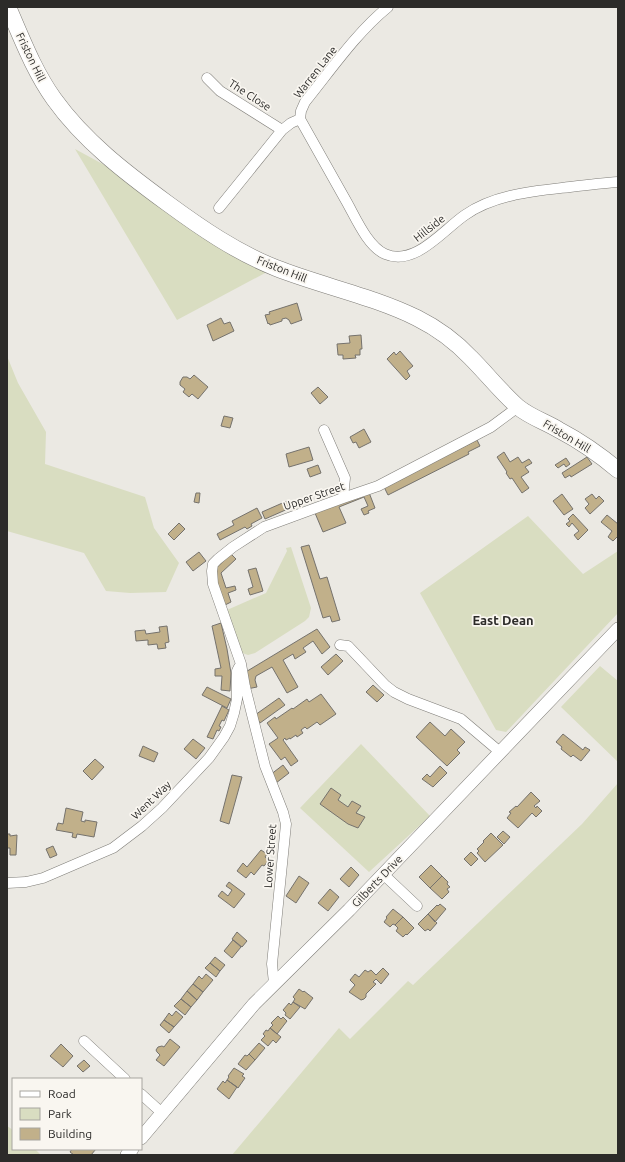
<svg xmlns="http://www.w3.org/2000/svg" width="625" height="1162" font-family="Ubuntu,sans-serif">
<style>
.green{fill:#d9ddc1}
.building{fill:#c1b08a;stroke:#75726d}
.lines{fill:none;stroke-linecap:round;stroke-linejoin:round}
.minor-casing{stroke:#7f7d78;stroke-width:11}
.tertiary-casing{stroke:#7f7d78;stroke-width:14}
.primary-casing{stroke:#7f7d78;stroke-width:17}
.minor{stroke:#fff;stroke-width:10}
.tertiary{stroke:#fff;stroke-width:13}
.primary{stroke:#fff;stroke-width:16}
.labels{text-anchor:middle;stroke-width:3.5;stroke-linejoin:round;paint-order:stroke}
.street-label{font-size:11px;fill:#2c2b29;stroke:#f9f6f0}
.quarter-label{font-size:13px;font-weight:bold;fill:#2c2b29;stroke:#f9f6f0}
</style>
<rect width="100%" height="100%" fill="#ebe9e3"/>
<path class="green" d="M75,149L110,168L267,272L177,320Z
M7,356L18,383L46,432L45,464L145,497L154,528L179,563L166,592L130,593L106,591L84,553L7,531Z
M528,516L583,574L618,551V613L506,732L496,730L420,593Z
M291,547L311,608L309,617L305,621L255,653L248,655L242,653L227,610L266,593L287,551L286,548Z
M600,666L618,681V762L561,707Z
M361,744L430,816L369,872L300,808Z
M618,783V1155H232L339,1028L350,1039L408,981L413,985L582,824Z
M7,1126L13,1130V1149H35L41,1155H7Z"/>
<path class="building" d="M297,303L302,320L291,324L289,320L286,318L282,319V321L270,325L269,323L268,324L265,315L270,314L269,312Z
M221,318L224,324L230,322L234,331L213,341L207,325Z
M361,335L362,349H360V355H355L356,358L343,359V355H338L337,344L350,343L349,336Z
M400,351L413,366L407,371L410,376L406,380L387,359L394,352L396,355Z
M194,375L208,387L198,399L192,394L189,397L183,392L185,389L180,385V382L183,377H187L190,379Z
M318,387L328,397L320,404L311,393Z
M224,416L233,418L230,428L221,426Z
M364,429L371,442L359,448L356,442L353,443L350,437Z
M477,440L480,446L468,452L469,454L388,495L384,487Z
M309,447L313,460L289,467L286,454Z
M504,452L510,462L518,457L522,463L529,459L532,463L525,467L529,472L521,477L529,488L522,493L512,478L510,479L506,473L507,472L497,457Z
M587,457L592,464L571,477L570,475L565,478L562,473Z
M566,458L570,464L566,467L564,464L558,468L555,465Z
M318,465L321,473L310,477L307,469Z
M368,490L375,508L368,511L369,513L364,515L361,509L368,506L364,497L339,507L346,523L323,532L315,513Z
M196,493H200L199,503L194,502Z
M562,494L573,509L564,515L553,501Z
M592,494L596,499L599,496L604,501L590,514L585,508L589,504L585,499Z
M287,501L290,508L265,519L262,512Z
M257,508L262,518L251,524L252,526L247,529L245,527L220,540L217,534L234,525L232,521Z
M573,514L588,530L578,540L574,535L579,531L572,523L569,527L566,524L570,521L568,519Z
M607,515L618,524V536L613,541L608,537L612,531L601,522Z
M179,523L185,529L174,540L168,534Z
M309,545L320,579L327,577L340,620L332,622L330,616L323,618L301,547Z
M199,552L206,561L193,571L186,562Z
M231,554L236,559L221,573L226,588L235,586L236,590L228,593L231,602L223,606L214,571L216,568Z
M256,568L263,591L250,595L248,589L253,587L248,570Z
M221,623L227,649L231,673L230,691L221,690L222,676H215V669L221,668L212,626Z
M167,626L169,642L165,643L166,648L158,649L157,644L148,645V640L136,641L135,631L145,630L146,634L160,632L159,627Z
M317,629L330,647L322,654L313,641L303,648L306,652L295,659L293,654L283,660L298,687L287,693L272,667L256,676L255,680L257,687L247,689L244,673Z
M336,654L343,661L328,675L321,667Z
M373,685L384,695L377,702L366,692Z
M207,687L231,699L227,708L202,695Z
M321,694L336,714L320,725L317,722L307,729L305,727L301,730L303,733L297,737L296,735L290,739V738L286,740L285,738L283,740L298,761L291,766L285,757L281,760L269,744L278,738L267,723L275,717L276,719L292,708L293,709L307,699L309,702Z
M279,698L285,705L260,723L255,715Z
M222,706L229,710L224,721L222,720L219,726L221,727L219,731L217,730L213,739L207,737Z
M430,722L445,736L451,729L465,742L457,750L460,753L447,766L416,737Z
M563,734L583,750L585,747L590,750L581,761L573,755L571,757L561,749L562,747L556,742Z
M193,739L205,748L196,759L184,749Z
M143,746L158,753L154,762L139,756Z
M95,759L104,767L92,780L83,771Z
M283,765L289,773L276,783L270,775Z
M440,766L447,773L433,787L422,779L427,774L430,777Z
M232,775L242,777L229,824L220,821Z
M331,788L341,795L338,800L348,807L352,801L361,806L356,813L365,817L358,828L348,824L320,804Z
M531,792L540,801L534,806L536,808L537,806L542,811L536,817L532,813L518,828L507,818L511,813L509,812L516,806L517,807Z
M66,808L83,812L81,821L85,822V820L97,822L94,837L77,834L76,838L72,837L73,833L56,830L58,823L63,824Z
M503,831L510,837L504,844L497,837Z
M491,833L503,845L485,862L477,853L479,851L477,849L484,842L483,841Z
M7,834H10V836L17,835L16,855H10V848H7Z
M53,846L57,855L50,858L46,849Z
M261,850L267,854L265,857L269,860L264,866L262,865L254,875L251,872L246,878L237,871L243,863L247,867Z
M471,852L478,859L471,866L464,859Z
M431,865L442,876L430,888L419,877Z
M351,867L359,875L349,887L340,879Z
M299,876L309,883L296,903L286,896Z
M442,876L448,882L447,884L450,887L447,889L449,892L442,899L430,888Z
M229,882L245,894L234,908L218,896L222,891L228,896L232,890L226,886Z
M330,889L339,897L328,911L318,903Z
M440,904L446,909L435,922L428,914L437,905L438,906Z
M393,909L403,917L395,925L393,924L390,927L384,922L387,918L386,917Z
M428,914L437,923L430,931L428,929L425,931L418,924Z
M403,917L414,928L407,935L406,934L403,937L396,931L398,928L395,925Z
M237,932L247,941L242,947L232,939Z
M233,940L241,947L232,958L224,951Z
M215,957L225,965L220,971L210,963Z
M210,963L220,971L216,977L205,968Z
M383,968L389,974L381,984L376,979L373,982L376,984L366,994V997L364,999L361,1000L349,992L355,985L350,980L355,974L359,977L365,970L368,972L371,970L376,975Z
M206,974L213,980L203,992L193,984L199,976L202,979Z
M193,984L203,992L197,1000L187,991Z
M299,989L303,992L304,991L313,998L305,1009L293,1002L295,999L293,997Z
M187,991L197,1000L191,1007L181,999Z
M181,999L191,1007L185,1015L174,1006Z
M293,1002L300,1007L290,1019L285,1015L286,1013L283,1010L289,1003L291,1005Z
M176,1011L183,1017L174,1027L164,1020L169,1013L172,1016Z
M278,1016L281,1019L283,1017L287,1021L277,1034L270,1028L273,1025L271,1023Z
M164,1020L174,1027L169,1033L160,1025Z
M270,1028L281,1037L276,1043L273,1040L268,1046L261,1040L265,1036L263,1034L266,1030L268,1031Z
M170,1039L180,1047L164,1066L156,1060L160,1055L157,1052L156,1050L158,1047L162,1046L164,1047Z
M259,1043L265,1048L255,1060L249,1054Z
M61,1044L73,1056L63,1067L50,1056Z
M249,1054L255,1060L246,1070L238,1064L245,1055L247,1056Z
M84,1060L90,1066L83,1072L77,1066Z
M234,1068L244,1074L242,1076L245,1078L238,1088L227,1080L229,1077L228,1076Z
M227,1080L237,1087L229,1099L217,1089L223,1081L225,1083Z
M72,1149H96L91,1155H74L70,1152Z"/>
<g class="lines">
<g class="minor-casing">
<path id="minor" d="M207,78L220,91L282,130
M300,119C315,146 330,172 345,199C355,216 367,246 385,254C415,267 443,230 465,215C495,194 535,191 570,187C586,185 602,183 618,182
M219,208L282,130L291,123L300,119L301,111L305,102C331,70 356,33 388,7
M324,430L345,478L343,498
M340,645L348,646L385,685L394,692L408,699L461,719L500,752
M383,874L417,906
M7,883L26,882L43,878L113,848L142,826L162,808L209,758L224,737L230,726L234,713L237,699V671L239,667
M274,983L272,964L286,824L283,812L265,766L245,687L241,664L213,584L212,571L213,564L218,559L233,547L264,527L343,498L378,486L491,427L518,407
M84,1041L125,1079
M141,1094L162,1113"/>
</g>
<g class="tertiary-casing">
<path id="tertiary" d="M141,1138L254,1004L349,910L618,629
M127,1155L132,1149"/>
</g>
<g class="primary-casing">
<path id="primary" d="M8,7C22,39 34,71 54,99C84,141 126,173 167,203C201,228 236,252 276,268C322,286 372,296 417,318C437,328 456,342 471,358C487,374 501,392 518,407C530,417 546,422 559,430C580,441 600,455 618,470"/>
</g>
<use href="#minor" class="minor"/>
<use href="#tertiary" class="tertiary"/>
<use href="#primary" class="primary"/>
</g>
<g class="labels">
<g class="street-label">
<text transform="translate(31 57) rotate(64)" y="4">Friston Hill</text>
<text transform="translate(315 72) rotate(-52)" y="4">Warren Lane</text>
<text transform="translate(250 95) rotate(33)" y="4">The Close</text>
<text transform="translate(429 228) rotate(-38)" y="4">Hillside</text>
<text transform="translate(282 269) rotate(22)" y="4">Friston Hill</text>
<text transform="translate(567 436) rotate(31)" y="4">Friston Hill</text>
<text transform="translate(314 496) rotate(-19)" y="4">Upper Street</text>
<text transform="translate(151 800) rotate(-44)" y="4">Went Way</text>
<text transform="translate(270 856) rotate(-86)" y="4">Lower Street</text>
<text transform="translate(377 881) rotate(-46)" y="4">Gilberts Drive</text>
</g>
<g class="quarter-label">
<text x="503" y="625">East Dean</text>
</g>
</g>
<rect width="625" height="1162" fill="none" stroke="#2c2b29" stroke-width="16"/>
<rect x="12" y="1078" width="130" height="72" fill="#f9f6f0" stroke="#a7a5a0"/>
<rect x="20" y="1091" width="20" height="6" fill="#ffffff" stroke="#a7a5a0"/>
<text x="48" y="1098" font-size="12" fill="#2c2b29">Road</text>
<rect x="20" y="1108" width="20" height="12" fill="#d9ddc1" stroke="#a7a5a0"/>
<text x="48" y="1118" font-size="12" fill="#2c2b29">Park</text>
<rect x="20" y="1128" width="20" height="12" fill="#c1b08a" stroke="#a7a5a0"/>
<text x="48" y="1138" font-size="12" fill="#2c2b29">Building</text>
</svg>
